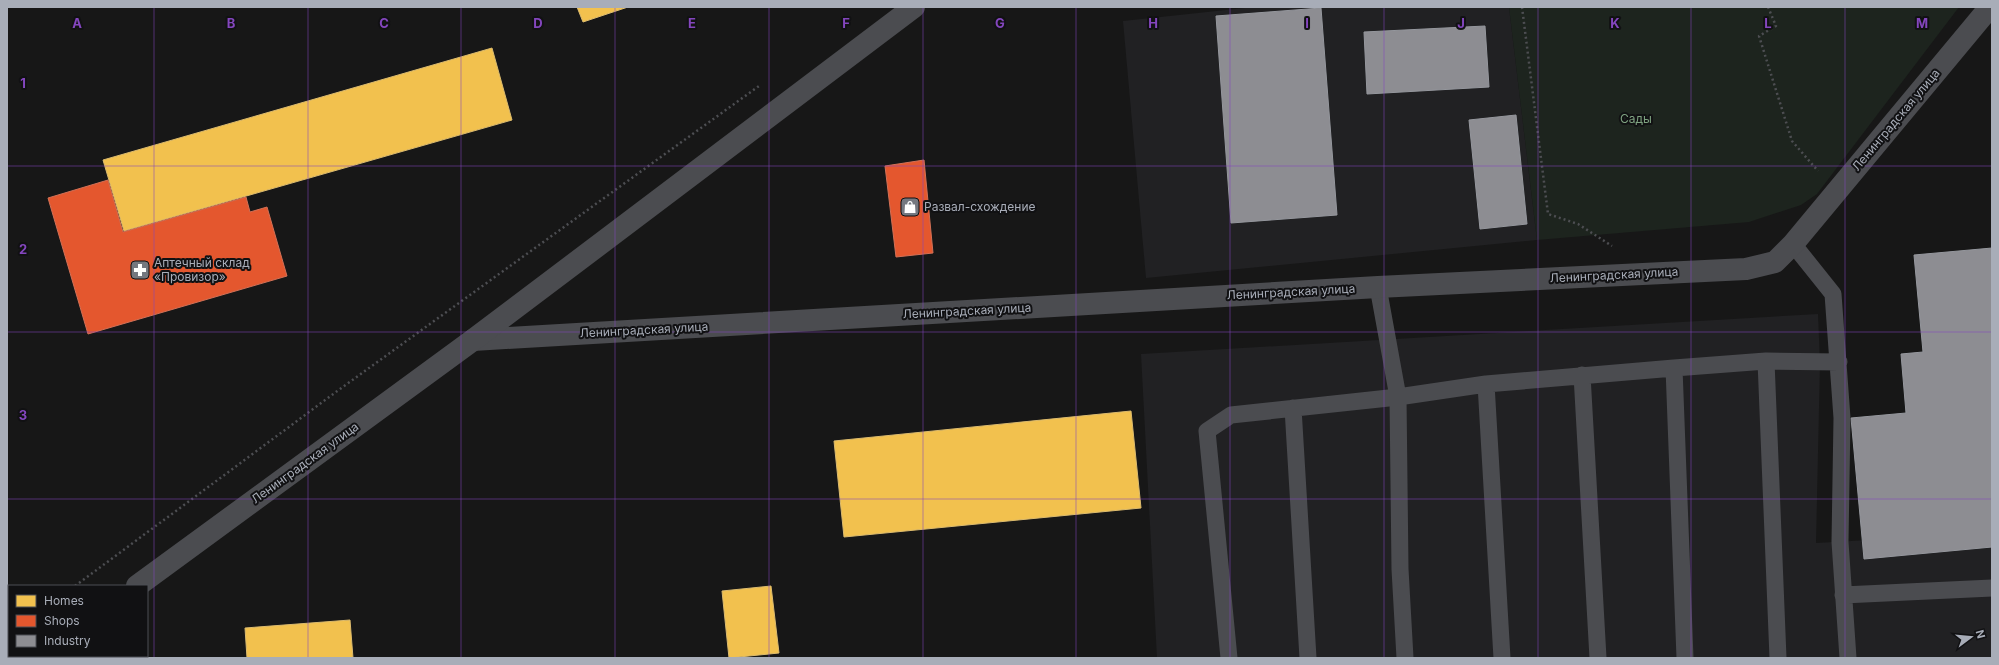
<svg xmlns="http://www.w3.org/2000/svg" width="1999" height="665" font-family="Inter,sans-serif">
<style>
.built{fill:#212123}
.green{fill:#1d241e}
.homes{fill:#f2c14e;stroke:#dcbb6e}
.shops{fill:#e4572e;stroke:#d27157}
.industry{fill:#8d8d92;stroke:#95979d}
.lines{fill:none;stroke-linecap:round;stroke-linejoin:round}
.path{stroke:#4d4e52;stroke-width:2.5;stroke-dasharray:2 3;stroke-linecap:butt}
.service{stroke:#4b4c50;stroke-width:17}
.minor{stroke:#4b4c50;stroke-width:22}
.tertiary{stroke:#4b4c50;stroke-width:22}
.grid{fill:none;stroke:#8446be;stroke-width:1;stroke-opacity:0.55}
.labels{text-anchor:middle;stroke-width:4;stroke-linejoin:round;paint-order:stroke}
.park-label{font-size:12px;fill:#7fa381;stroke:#111113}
.street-label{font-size:12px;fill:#a8adb8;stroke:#111113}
.poi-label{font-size:12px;fill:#a8adb8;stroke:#111113;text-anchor:start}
.grid-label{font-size:13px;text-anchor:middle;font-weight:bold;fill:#8446be;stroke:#111113;stroke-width:4;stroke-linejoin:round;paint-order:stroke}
</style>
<rect width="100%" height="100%" fill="#171717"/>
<path class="built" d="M1254,7H1509L1537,240L1146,278L1123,21Z
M1818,314L1820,363L1816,543L1992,533V658H1157L1141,354Z"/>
<path class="green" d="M1509,7H1959L1817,194L1801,205L1749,222L1537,240Z"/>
<path class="homes" d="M577,7H628L583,22Z
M492,48L512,120L124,231L103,160Z
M1131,411L1141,508L844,537L834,441Z
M771,586L779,653L729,658L722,591Z
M350,620L353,658H247L245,628Z"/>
<path class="shops" d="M924,160L933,253L896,257L885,166Z
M108,180L123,232L246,197L250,212L267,207L287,276L88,334L48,198Z"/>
<path class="industry" d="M1321,8L1337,215L1231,223L1216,16Z
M1485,26L1489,87L1367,94L1364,32Z
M1516,115L1527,224L1480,229L1469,120Z
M1992,248V547L1864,559L1851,418L1906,413L1901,354L1923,352L1914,255Z"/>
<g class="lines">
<path class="path" d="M1522,7L1548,214L1578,224L1612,246
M1768,7L1776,26L1759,36L1792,141L1818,171
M75,586L340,389L759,86
M7,649L9,648"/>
<path class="service" d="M1793,244L1833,294L1842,418L1840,542L1848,658
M1378,287L1398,397L1486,384L1674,368L1766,361L1839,362
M1766,361L1778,658
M1674,368L1685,658
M1582,375L1598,658
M1486,384L1502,658
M1293,408L1308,658
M1843,595L1992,588
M1229,658L1207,431L1231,415L1398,397L1400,569L1405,658"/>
<path class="minor" d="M473,340L1378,287L1746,269L1775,262L1793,244L1990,7"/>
<path class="tertiary" d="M137,586L473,340L914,7
M54,658L56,656"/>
</g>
<path class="grid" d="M154,7V658M308,7V658M461,7V658M615,7V658M769,7V658M923,7V658M1076,7V658M1230,7V658M1384,7V658M1538,7V658M1691,7V658M1845,7V658M7,166H1992M7,332H1992M7,499H1992"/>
<defs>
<g id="shop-square" transform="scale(1)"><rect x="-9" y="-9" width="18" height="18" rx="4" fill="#757880" stroke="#111113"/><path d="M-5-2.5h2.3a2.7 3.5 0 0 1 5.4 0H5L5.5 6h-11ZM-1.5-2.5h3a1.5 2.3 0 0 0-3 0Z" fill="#fff"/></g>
<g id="pharmacy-square" transform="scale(1)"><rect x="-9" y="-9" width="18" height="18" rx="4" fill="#757880" stroke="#111113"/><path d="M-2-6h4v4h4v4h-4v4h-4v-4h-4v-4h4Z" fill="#fff"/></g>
</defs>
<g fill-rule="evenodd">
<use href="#shop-square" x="910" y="207"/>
<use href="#pharmacy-square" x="140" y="270"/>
</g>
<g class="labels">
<g class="park-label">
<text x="1636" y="123">Сады</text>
</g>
<g class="street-label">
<text transform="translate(1896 120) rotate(-50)" y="4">Ленинградская улица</text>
<text transform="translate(1614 275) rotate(-3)" y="4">Ленинградская улица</text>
<text transform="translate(1291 292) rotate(-3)" y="4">Ленинградская улица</text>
<text transform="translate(967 311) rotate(-3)" y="4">Ленинградская улица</text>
<text transform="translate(644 330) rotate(-3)" y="4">Ленинградская улица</text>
<text transform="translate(305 463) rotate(-36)" y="4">Ленинградская улица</text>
</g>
<g class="poi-label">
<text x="924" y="211">Развал-схождение</text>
<text x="154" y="267">Аптечный склад<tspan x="154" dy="14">«Провизор»</tspan></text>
</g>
</g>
<g class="grid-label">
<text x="77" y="28">A</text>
<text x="231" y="28">B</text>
<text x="384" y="28">C</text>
<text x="538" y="28">D</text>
<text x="692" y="28">E</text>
<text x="846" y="28">F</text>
<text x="1000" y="28">G</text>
<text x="1153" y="28">H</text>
<text x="1307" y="28">I</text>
<text x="1461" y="28">J</text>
<text x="1615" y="28">K</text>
<text x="1768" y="28">L</text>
<text x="1922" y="28">M</text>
<text x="23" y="88">1</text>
<text x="23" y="254">2</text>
<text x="23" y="420">3</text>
</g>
<rect width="1999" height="665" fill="none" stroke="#a8adb8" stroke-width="16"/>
<rect x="8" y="585" width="140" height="72" fill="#111113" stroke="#4d4f55"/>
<rect x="16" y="595" width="20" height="12" fill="#f2c14e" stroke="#4d4f55"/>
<text x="44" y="605" font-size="12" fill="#a8adb8">Homes</text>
<rect x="16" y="615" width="20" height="12" fill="#e4572e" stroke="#4d4f55"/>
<text x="44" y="625" font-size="12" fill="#a8adb8">Shops</text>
<rect x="16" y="635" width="20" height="12" fill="#8d8d92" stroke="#4d4f55"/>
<text x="44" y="645" font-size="12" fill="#a8adb8">Industry</text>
<g transform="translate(1971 637) rotate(74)" stroke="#111113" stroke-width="3" paint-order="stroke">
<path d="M0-3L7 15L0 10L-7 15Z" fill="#a8adb8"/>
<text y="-6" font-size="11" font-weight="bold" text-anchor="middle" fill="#a8adb8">N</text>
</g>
</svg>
